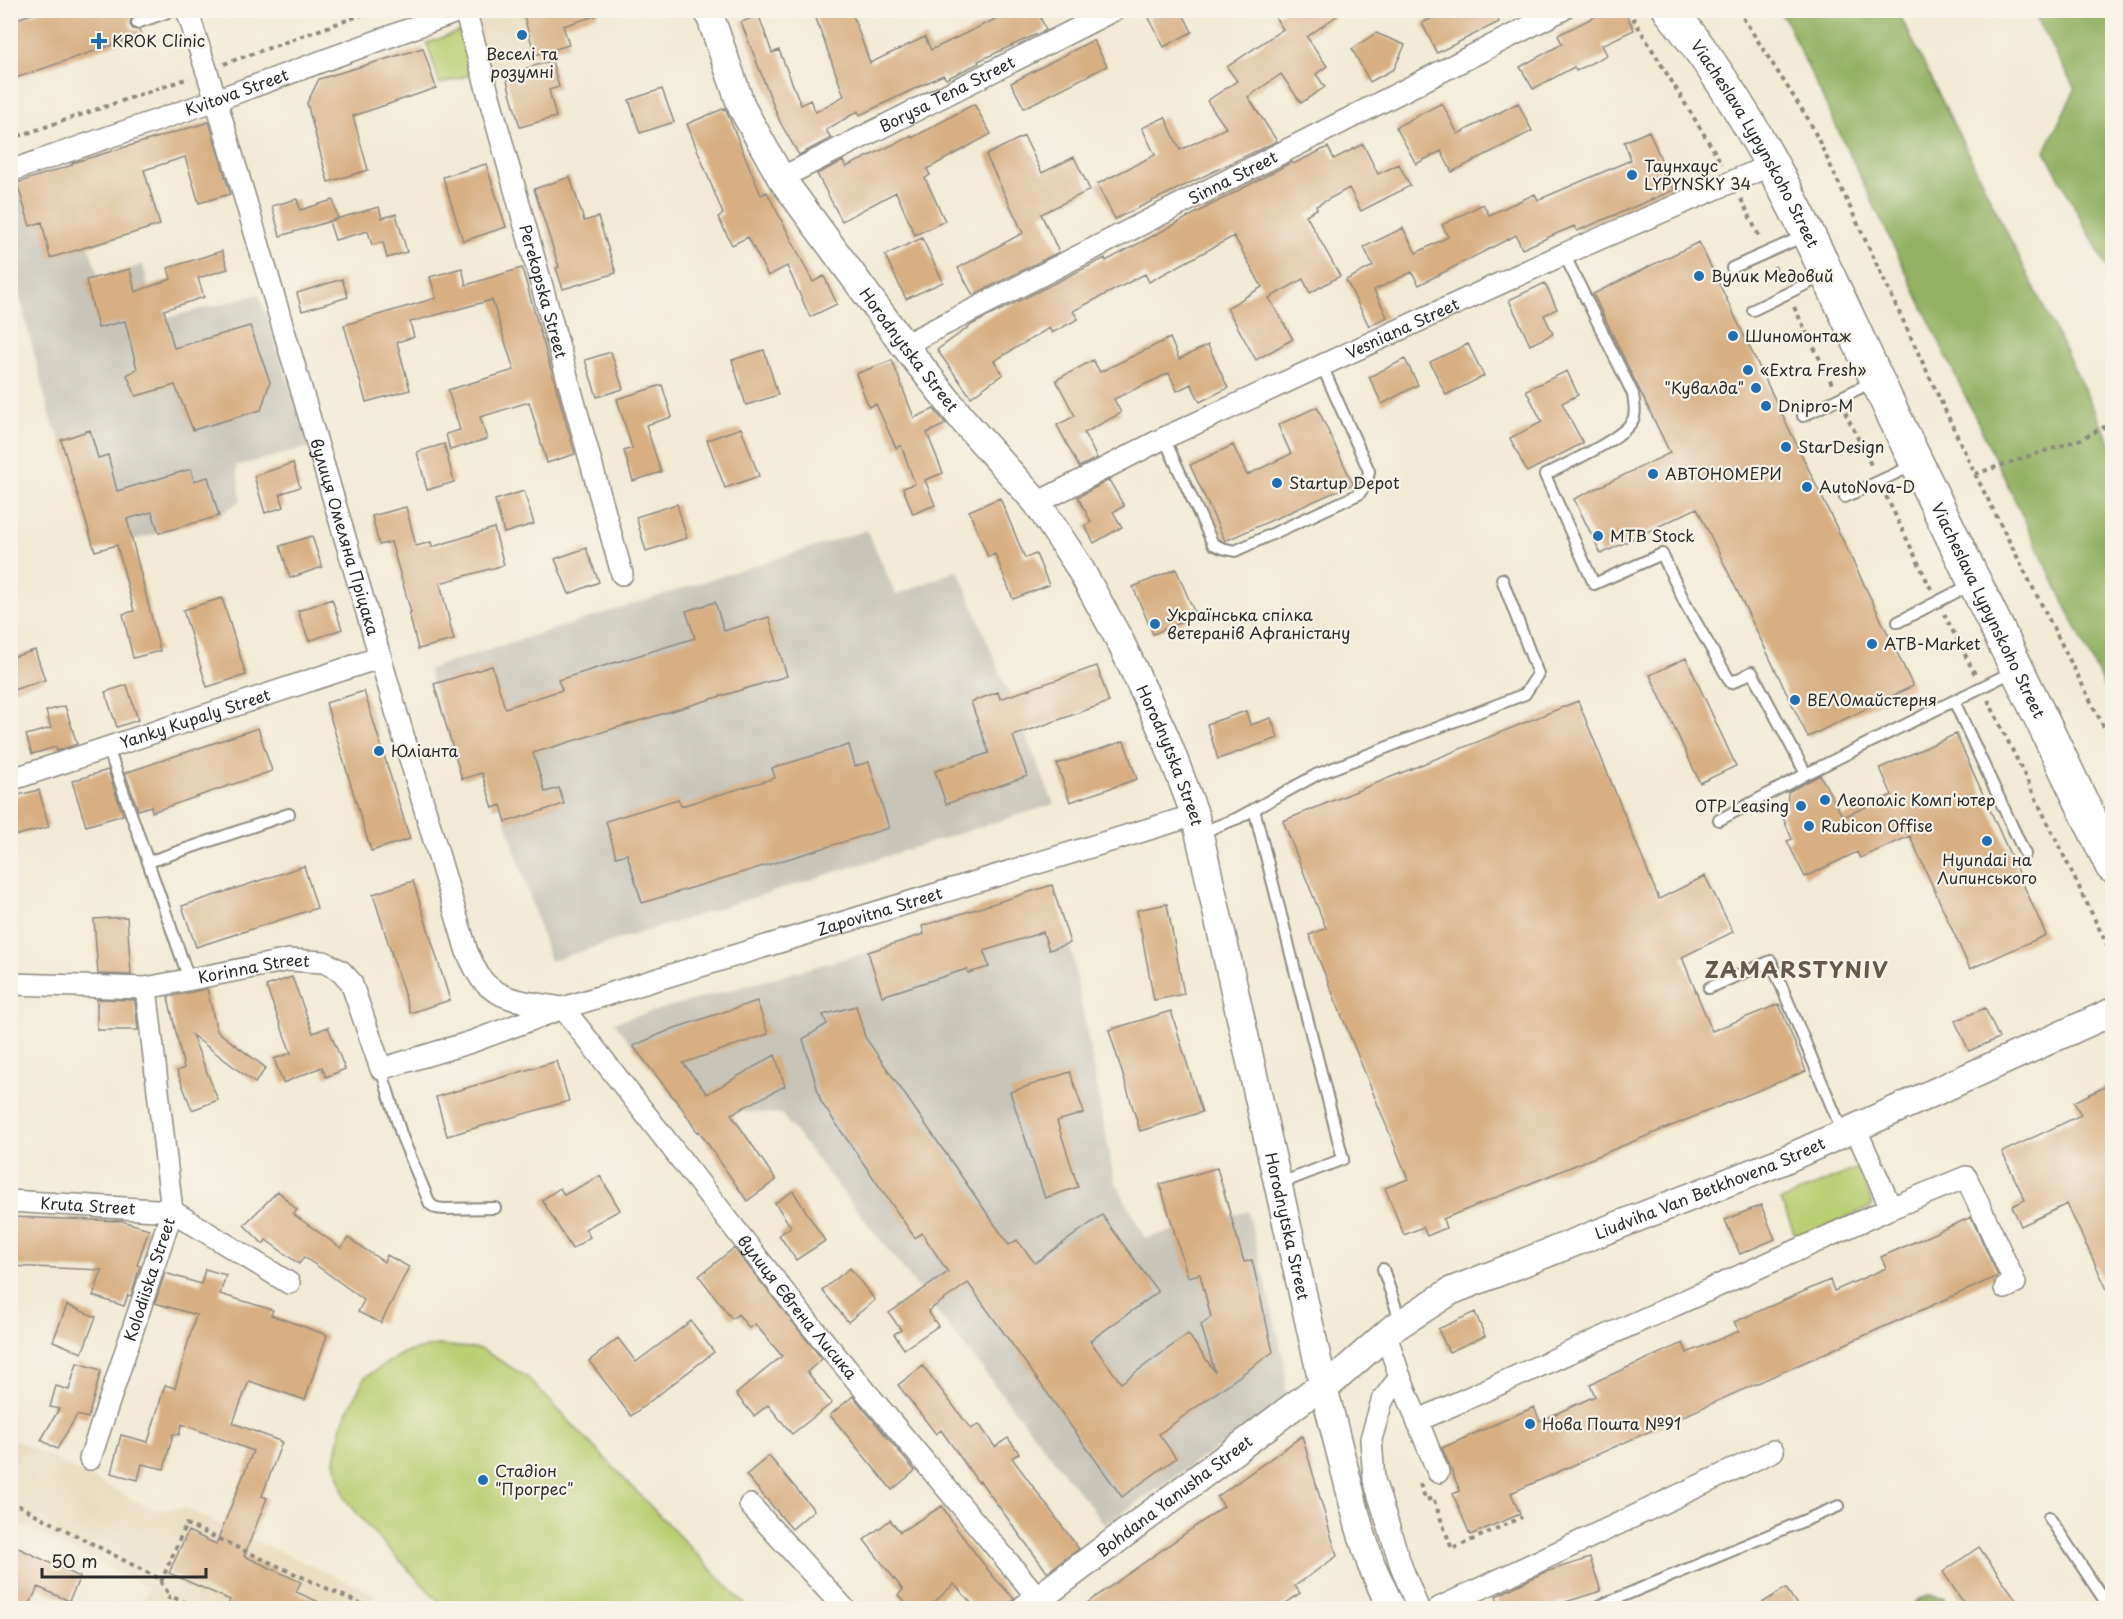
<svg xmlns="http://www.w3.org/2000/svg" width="2123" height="1619" font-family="'Playpen Sans',sans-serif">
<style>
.built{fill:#e6daba}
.industrial{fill:#c8c4b8}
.green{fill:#bace72;stroke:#727c4e;stroke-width:1.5}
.forest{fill:#93b164;stroke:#5f6e48;stroke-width:1.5}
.building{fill:#d7af83}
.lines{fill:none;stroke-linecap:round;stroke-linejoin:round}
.service-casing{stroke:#8e8a80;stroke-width:14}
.minor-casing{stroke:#8e8a80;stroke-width:24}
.tertiary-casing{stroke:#8e8a80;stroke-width:30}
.primary-casing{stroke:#8e8a80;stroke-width:36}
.path{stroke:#8e8a80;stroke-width:4;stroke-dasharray:4.5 4.5;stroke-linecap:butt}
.service{stroke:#fff;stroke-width:10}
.minor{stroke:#fff;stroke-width:21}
.tertiary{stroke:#fff;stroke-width:27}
.primary{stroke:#fff;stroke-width:33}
.poi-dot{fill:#1f6fb2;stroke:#f7f3e8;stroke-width:2}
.labels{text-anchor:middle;stroke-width:4.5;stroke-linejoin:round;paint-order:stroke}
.poi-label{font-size:16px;fill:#2b2b2b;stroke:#f7f3e8;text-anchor:start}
.street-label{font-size:16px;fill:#2b2b2b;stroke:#f7f3e8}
.district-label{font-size:22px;font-weight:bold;letter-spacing:1.5px;fill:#67594a;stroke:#f7f3e8}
</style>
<rect width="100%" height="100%" fill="#f7f3e8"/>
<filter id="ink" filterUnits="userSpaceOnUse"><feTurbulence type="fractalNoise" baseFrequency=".0167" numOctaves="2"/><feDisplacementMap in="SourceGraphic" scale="12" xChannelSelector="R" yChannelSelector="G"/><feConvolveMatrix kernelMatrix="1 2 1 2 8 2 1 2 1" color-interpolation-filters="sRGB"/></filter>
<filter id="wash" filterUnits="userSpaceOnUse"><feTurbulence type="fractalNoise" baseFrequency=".008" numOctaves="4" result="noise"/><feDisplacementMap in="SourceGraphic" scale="24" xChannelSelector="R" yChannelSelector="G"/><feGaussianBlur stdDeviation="1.35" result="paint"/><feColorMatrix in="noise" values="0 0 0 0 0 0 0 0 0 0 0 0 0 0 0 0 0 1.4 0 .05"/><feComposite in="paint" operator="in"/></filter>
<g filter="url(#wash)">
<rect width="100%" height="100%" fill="#f2ead5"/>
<path class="built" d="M521,11H558L569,45L550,50L552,57L488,74L475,23Z
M10,1437L155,1510L184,1508L372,1593L377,1608H140L149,1588L11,1520Z"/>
<path class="industrial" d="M64,170L99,277L130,269L143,264L148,287L157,284L167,318L259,294L311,447L236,466L241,500L219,516L95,551L61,440L51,420L11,262L10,185L51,172Z
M867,530L896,595L958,570L1054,804L550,961L501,806L493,808L482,773L462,779L428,669Z
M1052,885L1070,943L1114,1179L1145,1238L1248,1211L1285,1364L1286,1400L1105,1525L781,1114L742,1112L697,1132L684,1111L614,1022L868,952L924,934L922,926Z"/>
<path class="green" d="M461,31L473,74L440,84L427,43Z
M1858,1168L1873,1206L1797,1240L1781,1200Z
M438,1345L481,1349L527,1377L748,1608H445L372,1531L345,1499L335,1461L342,1423L365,1377L403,1353Z"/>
<path class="forest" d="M1777,11H1898L2112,446V703L1785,19Z
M2033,11H2112V277L2045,151L2075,89Z
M1928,1596L1944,1597L1945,1608H1908L1919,1599Z"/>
<g id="blocks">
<path class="building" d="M44,10H133L135,16L131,19L130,25L133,29L139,30L141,35L10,80V21Z
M522,10H598V15L563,26L569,45L535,55Z
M813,10H851L870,63L925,37L931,50L1014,10H1037L1046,30L978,61L979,63L946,79L943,75L860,115L858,111L826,130L831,138L799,155L780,122L741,22L759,16L772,53L779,50L801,105L810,100L816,112L844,96Z
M1163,10H1181L1192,32L1164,47L1149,18Z
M1285,10H1345L1307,37L1327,66L1316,74L1325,87L1301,103L1281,74L1248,97L1277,141L1115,219L1097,184L1155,155L1142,128L1165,117L1180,150L1226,128L1207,101L1237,81L1227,67L1283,29L1275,17Z
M1447,10H1493L1499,22L1437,53L1422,23Z
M1608,10H1624L1634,30L1602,45L1607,55L1576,71L1574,67L1533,89L1520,67L1562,44L1558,35Z
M1376,33L1405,45L1394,69L1370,82L1352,49Z
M1093,40L1107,66L1024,108L1011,83Z
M423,48L436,88L353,116L368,170L328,182L307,103L319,79Z
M552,61L559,87L549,90L556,117L520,127L505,74Z
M662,89L674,122L640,133L629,100Z
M1442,103L1458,134L1518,103L1532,131L1452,172L1441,151L1416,164L1396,127Z
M974,104L991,134L927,169L930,175L925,178L945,221L915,235L896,192L842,221L817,174L843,161L846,167L911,136L912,138Z
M725,108L761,195L767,192L813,282L824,276L837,304L810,317L787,266L768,276L748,237L732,245L718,217L723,214L687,124Z
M209,122L230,194L199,203L185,157L144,170L160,225L50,258L42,222L30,226L17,183L72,165V163Z
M1649,131L1674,190L1577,231L1574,226L1522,249L1516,235L1419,285L1412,272L1374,290L1387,317L1369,326L1346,280L1373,266L1364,247L1403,228L1416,253L1448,237L1442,225L1483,204L1489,215L1535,194L1538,200L1631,160L1624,142Z
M1024,136L1042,173L1074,157L1090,190L1041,214L1059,252L973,295L958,268L1023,233L986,155Z
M1363,144L1378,174L1399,164L1410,186L1361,211L1349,188L1316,206L1317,209L1306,215L1340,276L1310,293L1303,279L1269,298L1293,339L1256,360L1227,308L1262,287L1234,236L1149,282L1145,274L1073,311L1078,319L1052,333L1049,328L994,361L1003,374L971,397L937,350L973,324L1105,258L1106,261L1292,162L1293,164L1328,147L1334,159Z
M486,164L506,227L463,241L443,177Z
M570,177L584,221L598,217L616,273L563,289L556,268L559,267L534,189Z
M297,199L300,210L333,200L338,219L280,236L272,206Z
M379,207L382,218L396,214L407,252L387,258L383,242L372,245L368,231L335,240L329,221Z
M922,238L943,282L906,299L885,255Z
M1699,242L1913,686L1808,737L1697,508L1601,554L1574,499L1670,453L1593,294Z
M222,251L228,269L198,278L204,297L164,310L174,348L250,326L270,382L261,410L193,430L175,385L136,396L127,375L137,369L125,321L98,328L86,280L130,269L135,292L171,279L168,268Z
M462,268L466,285L522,268L575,454L547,463L529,402L480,417L487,439L450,450L446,434L460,430L448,390L514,370L492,300L410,322L414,337L397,342L410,390L366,402L344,325L436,298L430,277Z
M342,279L348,297L302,311L297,293Z
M1545,283L1557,309L1544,315L1553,334L1530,345L1509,300Z
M1170,338L1179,359L1208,345L1228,388L1200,402L1191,384L1177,391L1169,373L1114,399L1121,413L1084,433L1097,458L1079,467L1057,425L1075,416L1056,380L1093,360L1100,372Z
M1468,344L1484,376L1446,395L1430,362Z
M764,350L778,395L746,405L732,360Z
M611,352L623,389L597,397L585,360Z
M1405,359L1418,385L1382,404L1369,377Z
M892,360L914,418L934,409L946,424L927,433L943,473L925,480L935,505L913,514L903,488L915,484L901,445L896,448L876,404L869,407L856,374Z
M1567,371L1578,395L1562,403L1583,443L1527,472L1510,438L1542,422L1526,390Z
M662,385L672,417L646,425L661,472L633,481L624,451L632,448L617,399Z
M1317,407L1353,484L1225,541L1190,465L1233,445L1247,475L1291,454L1278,425Z
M741,428L759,476L725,488L707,440Z
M90,430L98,458L108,455L117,491L191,469L194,481L208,477L219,516L159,533L152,512L127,519L160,651L133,658L123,614L134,611L117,545L95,551L61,440Z
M444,444L454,482L427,490L417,452Z
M293,463L300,487L280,494L284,507L265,513L254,476Z
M1109,480L1124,506L1113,512L1122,527L1094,543L1085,526L1091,522L1078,497Z
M524,491L534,524L504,533L495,500Z
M1000,498L1025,558L1036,554L1049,585L1013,599L995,554L988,557L969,511Z
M677,504L687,538L646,551L636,517Z
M406,507L416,546L431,542L432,547L494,528L504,565L440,583L454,640L418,649L409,613L411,612L391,542L379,545L372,516Z
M312,536L322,567L290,578L280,546Z
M586,548L599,582L569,594L555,559Z
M1176,569L1196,616L1153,634L1133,587Z
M222,598L246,675L207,687L183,610Z
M332,599L342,629L309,641L298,611Z
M715,602L724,631L769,617L787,676L533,753L545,792L559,788L564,804L506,822L501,805L493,808L482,773L462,779L434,684L492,666L505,708L562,690L558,680L695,638L686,611Z
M35,650L45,680L10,691V658Z
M1686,658L1736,766L1700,783L1650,675Z
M1097,666L1109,702L1013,736L1027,776L946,804L935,771L989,753L971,702L998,692L1000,699Z
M127,685L138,720L117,727L105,692Z
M364,691L410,839L371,851L326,703Z
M1578,701L1659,899L1705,876L1733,932L1682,957L1712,1031L1779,1004L1806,1071L1443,1219L1446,1228L1427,1236L1423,1227L1404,1235L1385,1188L1408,1179L1309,935L1326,928L1283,821Z
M65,706L77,744L57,751L56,747L32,754L26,735L51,728L46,711Z
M1246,711L1250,725L1271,718L1278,738L1218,759L1207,724Z
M258,728L272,771L152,812L151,806L138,810L125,773Z
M1956,734L2046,935L1970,969L1910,836L1860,858L1857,852L1805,877L1787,841L1792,839L1781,813L1787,809L1788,792L1820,775L1843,817L1892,795L1880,768Z
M1124,741L1137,779L1070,802L1057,764Z
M849,745L855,766L869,762L889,828L642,903L627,854L616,857L606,821L678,799L681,806L775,778L772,768Z
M108,770L123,815L86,826L72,781Z
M39,790L49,827L10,837V797Z
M304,866L317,908L196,947L182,906Z
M413,881L450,1000L410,1013L373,894Z
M1052,885L1070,943L1049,950L1043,932L984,951L989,967L968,973L967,969L882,996L868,952L924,934L922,926Z
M1167,904L1184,994L1154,1000L1137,910Z
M127,917L131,975L98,974L94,919Z
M292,977L313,1033L328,1027L345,1069L326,1077L322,1067L283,1083L274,1059L291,1053L266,986Z
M207,989L217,1031L266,1068L255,1083L192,1035L218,1100L192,1110L177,1071L184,1068L168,997Z
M97,999L135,1000L138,1030H97Z
M757,1001L768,1034L683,1063L707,1094L775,1055L785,1086L731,1114L776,1180L747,1201L699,1131L697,1132L684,1111L633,1046L672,1029Z
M856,1006L865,1037L1009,1245L1017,1240L1035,1263L1102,1215L1158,1292L1090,1341L1121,1383L1188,1334L1215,1372L1201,1325L1211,1317L1200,1274L1188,1277L1160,1184L1217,1168L1244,1262L1252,1260L1273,1352L1159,1434L1176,1458L1122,1497L968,1283L928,1311L938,1326L904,1349L894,1334L901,1330L889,1313L948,1272L922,1233L915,1238L821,1102L803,1039L827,1024L823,1015Z
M1985,1008L1999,1038L1969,1051L1955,1021Z
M1171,1011L1202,1112L1140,1131L1109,1030Z
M557,1061L569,1101L447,1136L436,1097Z
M1070,1072L1084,1113L1057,1121L1078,1187L1045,1198L1010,1092Z
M2112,1083V1300L2067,1204L2021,1226L2012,1206L2025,1200L2002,1152L2081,1115L2074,1102Z
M600,1176L620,1210L585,1229L590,1237L572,1249L542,1200L560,1188L564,1195Z
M278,1191L297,1210L293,1214L341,1248L348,1238L384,1262L387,1255L409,1267L381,1323L358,1312L364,1300L327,1273L304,1257L299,1264L266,1240L263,1244L244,1225Z
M793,1191L825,1241L796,1260L779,1235L791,1227L775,1203Z
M1761,1205L1775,1239L1740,1254L1725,1220Z
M10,1217L122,1221L149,1229L137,1265L140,1266L131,1296L128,1295L124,1306L93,1296L102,1270L10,1266Z
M1971,1217L1998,1276L1511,1493L1520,1514L1470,1535L1453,1494L1460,1491L1442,1448L1534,1407L1540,1421L1595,1396L1590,1384L1683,1343L1687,1353L1739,1331L1734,1322L1830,1280L1834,1291L1886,1268L1881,1257Z
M734,1248L822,1359L807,1372L832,1403L792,1434L768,1405L754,1416L736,1394L782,1356L755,1324L749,1328L738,1314L732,1319L699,1276Z
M850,1268L875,1300L848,1322L822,1290Z
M205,1269L226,1275L220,1294L273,1310L271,1315L327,1335L305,1400L249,1381L233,1423L282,1442L262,1496L267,1498L244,1556L301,1582L296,1592L332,1608H227L230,1600L169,1573L188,1531L216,1544L253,1451L182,1424L179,1435L173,1434L164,1469L142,1464L138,1480L111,1473L121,1435L148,1442L165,1385L175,1388L196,1315L155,1303L165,1273L201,1284Z
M67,1305L96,1317L82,1353L53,1341Z
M1475,1312L1485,1336L1449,1352L1438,1329Z
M691,1321L714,1352L631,1416L589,1361L618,1338L636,1362Z
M77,1363L101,1370L88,1418L77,1415L57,1449L41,1440L59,1409L50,1407L56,1386L69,1390Z
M923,1366L971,1429L979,1424L995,1447L1008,1438L1019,1453L1012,1458L1079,1549L1047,1572L980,1481L978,1482L941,1430L936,1434L898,1385Z
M853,1396L915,1471L892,1490L830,1415Z
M1302,1436L1337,1556L1295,1586L1300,1593L1279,1608H1080L1224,1506L1217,1497Z
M769,1456L814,1510L792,1529L746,1475Z
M942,1506L956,1528L992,1575L1014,1599L1006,1608H976L954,1584L928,1608H911L898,1595L903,1590L864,1540L890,1520L900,1532Z
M10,1544L80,1577L69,1601L38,1587L28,1608H10Z
M1979,1547L2022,1608H1967L1943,1572Z
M1590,1558L1601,1591L1546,1608H1500L1496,1596L1545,1572Z
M1786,1588L1799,1608H1754Z"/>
</g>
</g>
<g filter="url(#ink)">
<use href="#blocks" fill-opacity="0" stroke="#8e8a80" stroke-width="1.5"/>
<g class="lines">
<g class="service-casing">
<path id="service" d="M137,23L174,10
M1564,254L1633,394C1634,402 1636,410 1634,417C1629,437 1565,464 1545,475L1594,584L1662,554L1686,605L1731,683L1752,672L1806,774
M1732,268L1804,236
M1753,310L1823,276
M1803,416L1874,381
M1164,438L1213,544L1222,548L1235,551L1359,494L1367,483L1369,471L1322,366
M1845,497L1914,465
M1898,622L1972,584
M1954,701L2025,854
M108,748L189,979
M1254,809L1343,1159L1279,1184
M1719,820L1806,774L2014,671
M1200,833L1238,818L1318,774L1525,694L1538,674L1502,579
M148,862L289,814
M1709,988L1771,961L1843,1133
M381,1069L402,1137L430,1204L436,1208L444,1209L495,1208
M1383,1269L1401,1323
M2049,1517L2109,1607L2112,1608
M1594,1608L1839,1506"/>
</g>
<g class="minor-casing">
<g id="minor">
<path id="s1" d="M187,10L216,100L467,952C472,961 476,973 483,981C502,1003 536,1003 562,1008"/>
<path id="s2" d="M465,10L622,574"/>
<path id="s3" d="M10,171L216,100L462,10"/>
<path id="s4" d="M781,178L1114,10"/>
<path id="s5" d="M904,345L1562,10"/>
<path id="s6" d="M1037,503L1164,438L1564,254L1773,164"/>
<path id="s7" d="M10,780L381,657"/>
<path id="s8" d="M10,984L146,988L289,960L324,962L341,971L351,982L381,1069L471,1042L563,1008L1195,815"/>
<path id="s9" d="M563,1008L802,1315L1039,1599"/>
<path d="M1861,1141L1891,1208L1966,1177L2015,1283L2005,1288"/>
<path id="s10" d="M10,1201L172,1211L289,1283"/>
<path d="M1386,1335L1400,1377L1438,1472"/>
<path d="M1400,1377L1382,1401L1371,1439L1374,1480L1401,1566L1418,1608"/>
<path d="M1417,1421L1891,1208"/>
<path id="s11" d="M90,1459L172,1211L146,988"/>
<path d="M750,1505L844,1608"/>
<path d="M1439,1608L1773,1451"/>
</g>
</g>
<g class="tertiary-casing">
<g id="tertiary">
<path id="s12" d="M708,10L742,108L781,178L904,345L963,420L1037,503L1078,565L1120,641L1165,736L1195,815L1324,1389L1359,1526L1371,1564L1391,1608"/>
<path id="s13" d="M1026,1608L1311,1393L1324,1389L1392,1329L1451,1291L1782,1161L2112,1012"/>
</g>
</g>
<g class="primary-casing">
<g id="primary">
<path id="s14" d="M1670,10C1767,129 1827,275 1892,412C1965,564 2040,714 2112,866"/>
</g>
</g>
<path class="path" d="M1628,10L1722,164
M1738,10L1810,122L1975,474L2112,743
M224,64L375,10
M10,139L189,78
M1741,199L1760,238
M1774,266L1781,281
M1794,307L1833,386
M1845,412L1872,467
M1975,474L2081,439L2112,423
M1886,496L1931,589
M1944,614L1975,674
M1988,700L2112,955
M1420,1484L1426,1500L1433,1498L1452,1549L1522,1517
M10,1501L158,1578L170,1596
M161,1582L186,1524L361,1604L359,1608
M164,1608L170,1596L199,1608"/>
<use href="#service" class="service"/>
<use href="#minor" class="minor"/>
<use href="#tertiary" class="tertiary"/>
<use href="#primary" class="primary"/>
</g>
</g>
<g class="poi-dot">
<circle cx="522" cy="35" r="6"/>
<path d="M96 32h6v6h6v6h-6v6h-6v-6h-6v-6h6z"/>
<circle cx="1632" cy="175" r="6"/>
<circle cx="1699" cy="276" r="6"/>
<circle cx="1733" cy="336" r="6"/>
<circle cx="1748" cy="370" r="6"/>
<circle cx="1756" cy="388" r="6"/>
<circle cx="1766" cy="406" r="6"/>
<circle cx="1786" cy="447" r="6"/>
<circle cx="1653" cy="474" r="6"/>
<circle cx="1277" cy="483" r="6"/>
<circle cx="1807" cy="487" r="6"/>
<circle cx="1598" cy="536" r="6"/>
<circle cx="1155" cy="624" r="6"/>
<circle cx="1872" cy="644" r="6"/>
<circle cx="1795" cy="700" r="6"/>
<circle cx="379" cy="751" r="6"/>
<circle cx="1825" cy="800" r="6"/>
<circle cx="1801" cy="806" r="6"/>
<circle cx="1809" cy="826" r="6"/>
<circle cx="1987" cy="841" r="6"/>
<circle cx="1530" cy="1424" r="6"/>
<circle cx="483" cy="1480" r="6"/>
</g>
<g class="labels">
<g class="poi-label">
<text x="112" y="47">KROK Clinic</text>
<text x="522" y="60" text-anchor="middle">Веселі та<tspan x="522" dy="18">розумні</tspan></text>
<text x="1644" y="172">Таунхаус<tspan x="1644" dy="18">LYPYNSKY 34</tspan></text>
<text x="1711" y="282">Вулик Медовий</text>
<text x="1745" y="342">Шиномонтаж</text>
<text x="1760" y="376">«Extra Fresh»</text>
<text x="1744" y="394" text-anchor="end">"Кувалда"</text>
<text x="1778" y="412">Dnipro-M</text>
<text x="1798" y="453">StarDesign</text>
<text x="1665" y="480">АВТОНОМЕРИ</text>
<text x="1289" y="489">Startup Depot</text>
<text x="1819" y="493">AutoNova-D</text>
<text x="1610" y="542">MTB Stock</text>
<text x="1167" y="621">Українська спілка<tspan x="1167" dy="18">ветеранів Афганістану</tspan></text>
<text x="1884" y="650">ATB-Market</text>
<text x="1807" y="706">ВЕЛОмайстерня</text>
<text x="391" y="757">Юліанта</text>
<text x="1837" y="806">Леополіс Комп'ютер</text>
<text x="1789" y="812" text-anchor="end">OTP Leasing</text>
<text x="1821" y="832">Rubicon Offise</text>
<text x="1987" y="866" text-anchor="middle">Hyundai на<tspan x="1987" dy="18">Липинського</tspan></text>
<text x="1542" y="1430">Нова Пошта №91</text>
<text x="495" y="1477">Стадіон<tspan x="495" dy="18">"Прогрес"</tspan></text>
</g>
<g class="street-label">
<text dy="6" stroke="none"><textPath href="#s3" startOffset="240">Kvitova Street</textPath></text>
<text dy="6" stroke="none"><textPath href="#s4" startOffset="186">Borysa Tena Street</textPath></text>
<text dy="6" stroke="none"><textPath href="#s14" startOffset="159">Viacheslava Lypynskoho Street</textPath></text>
<text dy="6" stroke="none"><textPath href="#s5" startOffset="369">Sinna Street</textPath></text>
<text dy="6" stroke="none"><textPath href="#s2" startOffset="292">Perekopska Street</textPath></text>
<text dy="6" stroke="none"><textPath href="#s6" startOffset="405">Vesniana Street</textPath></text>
<text dy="6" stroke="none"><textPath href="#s12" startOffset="398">Horodnytska Street</textPath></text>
<text dy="6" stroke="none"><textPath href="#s1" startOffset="550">вулиця Омеляна Пріцака</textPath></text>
<text dy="6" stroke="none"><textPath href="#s14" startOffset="681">Viacheslava Lypynskoho Street</textPath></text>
<text dy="6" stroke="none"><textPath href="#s7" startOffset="195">Yanky Kupaly Street</textPath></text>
<text dy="6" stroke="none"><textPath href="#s12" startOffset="884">Horodnytska Street</textPath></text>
<text dy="6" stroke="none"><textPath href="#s8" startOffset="966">Zapovitna Street</textPath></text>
<text dy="6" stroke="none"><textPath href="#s8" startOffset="246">Korinna Street</textPath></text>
<text dy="6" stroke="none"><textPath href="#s13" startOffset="810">Liudviha Van Betkhovena Street</textPath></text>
<text dy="6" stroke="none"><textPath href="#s10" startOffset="78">Kruta Street</textPath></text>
<text dy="6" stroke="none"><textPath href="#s12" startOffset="1370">Horodnytska Street</textPath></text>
<text dy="6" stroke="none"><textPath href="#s11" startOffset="189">Kolodiiska Street</textPath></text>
<text dy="6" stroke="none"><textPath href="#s9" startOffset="380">вулиця Євгена Лисика</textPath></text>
<text dy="6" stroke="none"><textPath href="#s13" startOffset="186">Bohdana Yanusha Street</textPath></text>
</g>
<g class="district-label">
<text x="1797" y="978">ZAMARSTYNIV</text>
</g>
</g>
<rect width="2123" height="1619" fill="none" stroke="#f7f3e8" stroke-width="36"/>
<path d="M42 1568v9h164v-9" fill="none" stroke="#2b2b2b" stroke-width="3"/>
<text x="51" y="1568" font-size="18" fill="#2b2b2b" stroke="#f7f3e8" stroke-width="4.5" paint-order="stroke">50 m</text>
</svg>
